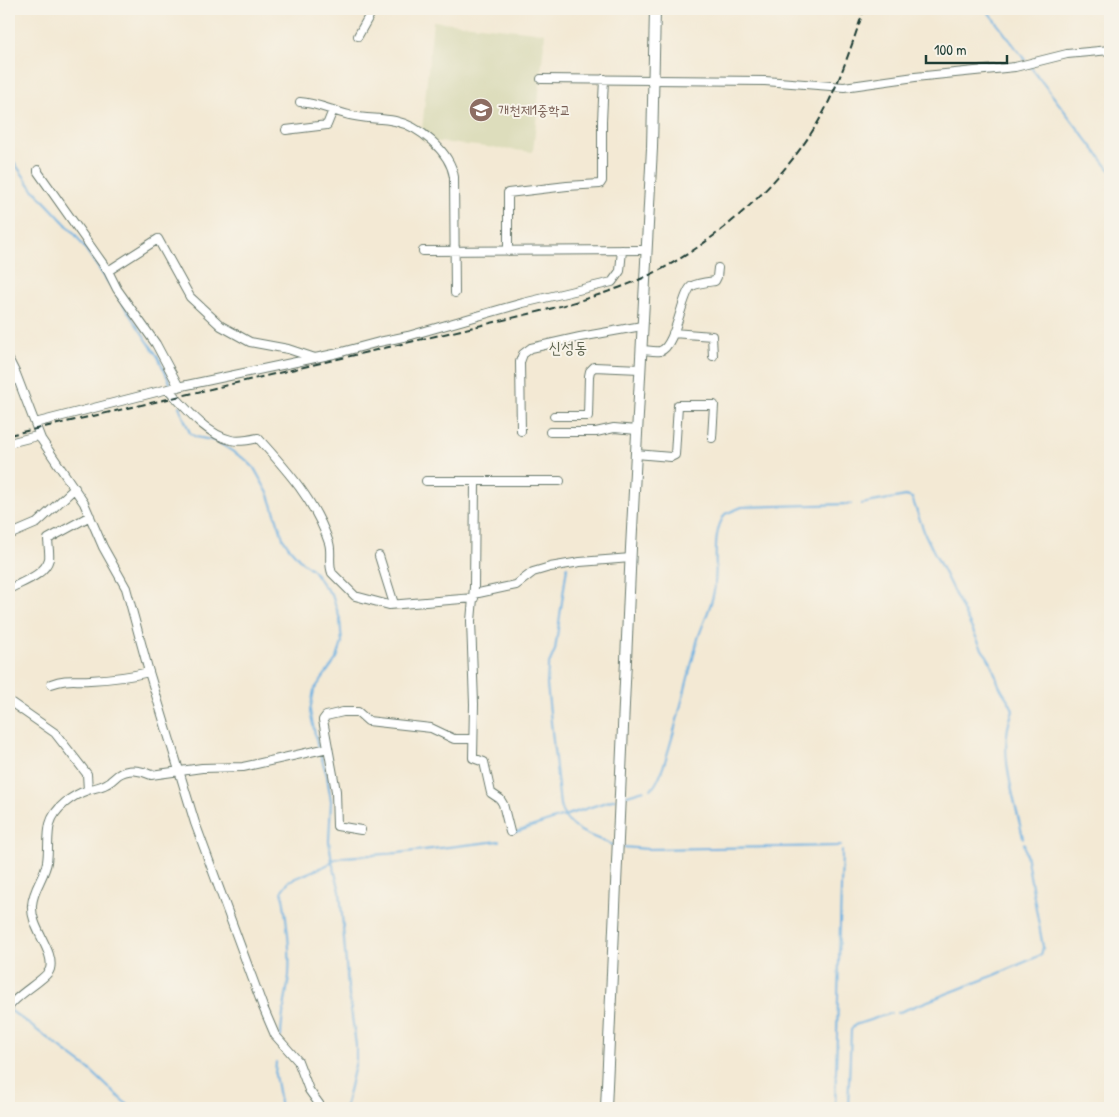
<svg xmlns="http://www.w3.org/2000/svg" width="1119" height="1117" font-family="'Patrick Hand','Poor Story',sans-serif">
<style>
.built{fill:#ddddbc}
.lines{fill:none;stroke-linecap:round;stroke-linejoin:round}
.stream{stroke:#6cb0e1;stroke-width:2}
.minor-casing{stroke:#69796c;stroke-width:10}
.major-casing{stroke:#69796c;stroke-width:12}
.minor{stroke:#fff;stroke-width:8}
.major{stroke:#fff;stroke-width:10}
.rail{stroke:#1f3d34;stroke-width:2;stroke-dasharray:8 4;stroke-linecap:butt}
.labels{text-anchor:middle;stroke-width:4;stroke-linejoin:round;paint-order:stroke}
.education-label{font-size:14px;fill:#785e54;stroke:#f7f3e8;text-anchor:start}
.quarter-label{font-size:16px;fill:#5f6550;stroke:#f7f3e8}
</style>
<rect width="100%" height="100%" fill="#f7f3e8"/>
<filter id="ink" filterUnits="userSpaceOnUse"><feTurbulence type="fractalNoise" baseFrequency=".02" numOctaves="2"/><feDisplacementMap in="SourceGraphic" scale="10" xChannelSelector="R" yChannelSelector="G"/><feConvolveMatrix kernelMatrix="1 2 1 2 8 2 1 2 1" color-interpolation-filters="sRGB"/></filter>
<filter id="wash" filterUnits="userSpaceOnUse"><feTurbulence type="fractalNoise" baseFrequency=".0096" numOctaves="4" result="noise"/><feDisplacementMap in="SourceGraphic" scale="20" xChannelSelector="R" yChannelSelector="G"/><feGaussianBlur stdDeviation="1.12" result="paint"/><feColorMatrix in="noise" values="0 0 0 0 0 0 0 0 0 0 0 0 0 0 0 0 0 1.4 0 .05"/><feComposite in="paint" operator="in"/></filter>
<g filter="url(#wash)">
<rect width="100%" height="100%" fill="#f3e9d4"/>
<path class="built" d="M433,21L545,33L533,152L421,140Z"/>
<g class="lines">
<path class="stream" d="M986,9L1025,60
M1029,65L1110,170
M9,155L32,188L75,234L113,289
M118,297L158,357L171,385
M179,406L190,433L196,437L216,441L246,460L254,468L269,495L283,538L288,546L302,562L313,570L323,585L332,595L340,619L342,643L337,658L314,690L310,711L318,748
M861,504L906,496L912,498L925,534L983,651C993,661 994,675 1000,687C1004,696 1011,701 1013,711C996,751 1015,798 1023,838
M567,567L555,650L548,666L547,685L560,805C565,830 592,836 613,845
M320,753L327,776L331,801L329,841L332,862L340,891L348,988L356,1045V1061L345,1108
M651,789C659,784 665,761 668,752C679,715 688,678 697,642C702,624 711,609 714,591C719,566 710,536 725,514L742,507L851,504
M624,796L644,790
M513,833L615,799
M623,847L647,849L841,846
M10,1010L89,1069L123,1101L133,1108
M897,1013L995,975L1041,955L1043,947L1024,843
M281,1037C281,1016 287,996 289,975C291,947 286,917 282,890L289,881L327,865L335,859L344,857L398,853L499,841
M276,1062L275,1075L281,1108
M835,1108L842,851
M848,1108L851,1030L855,1025L891,1013"/>
</g>
</g>
<g filter="url(#ink)">
<g class="lines">
<g class="minor-casing">
<path id="minor" d="M845,9H847
M358,36L373,9
M541,79L765,81L844,87L915,77L1015,67L1067,54L1110,50
M300,102C317,103 332,111 349,115C364,119 379,118 395,121C419,126 450,151 454,177L455,293
M286,130L327,125L333,110
M38,170V172L108,271L117,289L156,344L179,387
M423,251L645,250
M508,251V193L567,186L600,184L602,181V121L604,79
M108,271L158,239L190,297L221,326L250,342L288,349L315,358
M673,333L712,336L713,356
M641,350C646,350 655,352 660,351C676,347 682,292 692,286C698,283 708,282 715,281L717,277L718,268
M9,360L16,374L41,439L84,503L103,547L126,588L149,672L195,823L263,1007L275,1035L298,1061L309,1090L322,1108
M168,389C185,407 205,434 231,440C240,442 249,440 258,438C286,469 316,502 329,543C332,552 328,563 332,573L355,596L389,605L474,598
M554,416H588L589,376L590,371L594,367L640,369
M35,423L168,389L334,354L379,342L408,336L523,303L612,282L620,271L622,250
M521,431L520,362L523,354L531,348L580,337L642,326
M550,432H596L614,428L637,430
M9,443L37,436L41,439
M636,454L671,457L675,455L678,405H714L712,438
M426,481H560
M475,482L474,587L471,621L474,704L473,758L484,762L491,793L500,799L503,804L510,832
M9,535L37,523L75,488
M379,556L394,604
M9,589C22,582 45,575 49,559C50,553 48,545 48,539L90,516
M474,594L516,585L533,572L550,567L580,562L631,558
M51,684C67,678 74,681 90,680C110,679 129,677 149,672
M9,701L55,733L87,774L88,790
M361,830L337,826L336,791L323,720L326,716L343,712H358L368,721L431,728L454,739H473
M9,1007C17,994 47,979 50,969C55,951 30,928 32,905C33,889 45,876 47,862C49,849 47,836 50,824C54,808 73,795 88,790C94,788 101,787 106,784C111,782 114,778 118,775C128,768 141,770 151,775L202,768L243,767L328,748"/>
</g>
<g class="major-casing">
<path id="major" d="M606,1108L631,548L652,148L655,9"/>
</g>
<use href="#minor" class="minor"/>
<use href="#major" class="major"/>
<path class="rail" d="M9,435L168,399L546,310C579,301 612,292 643,278C716,246 798,171 831,97C844,69 854,39 864,9"/>
</g>
</g>
<defs>
<g id="school-disc" transform="scale(1.25)"><circle r="9.5" fill="#8d6e63" stroke="#f7f3e8"/><path d="M0-5L7-2L0 1L-7-2ZM-4 1L0 2.5L4 1V4Q0 6-4 4Z" fill="#fff"/></g>
</defs>
<g fill-rule="evenodd">
<use href="#school-disc" x="481" y="110"/>
</g>
<g class="labels">
<g class="education-label">
<text x="498" y="115">개천제1중학교</text>
</g>
<g class="quarter-label">
<text x="568" y="353">신성동</text>
</g>
</g>
<rect width="1119" height="1117" fill="none" stroke="#f7f3e8" stroke-width="30"/>
<path d="M926 55v8h81v-8" fill="none" stroke="#1f3d34" stroke-width="2.5"/>
<text x="934" y="55" font-size="15" fill="#1f3d34" stroke="#f7f3e8" stroke-width="4" paint-order="stroke">100 m</text>
</svg>
